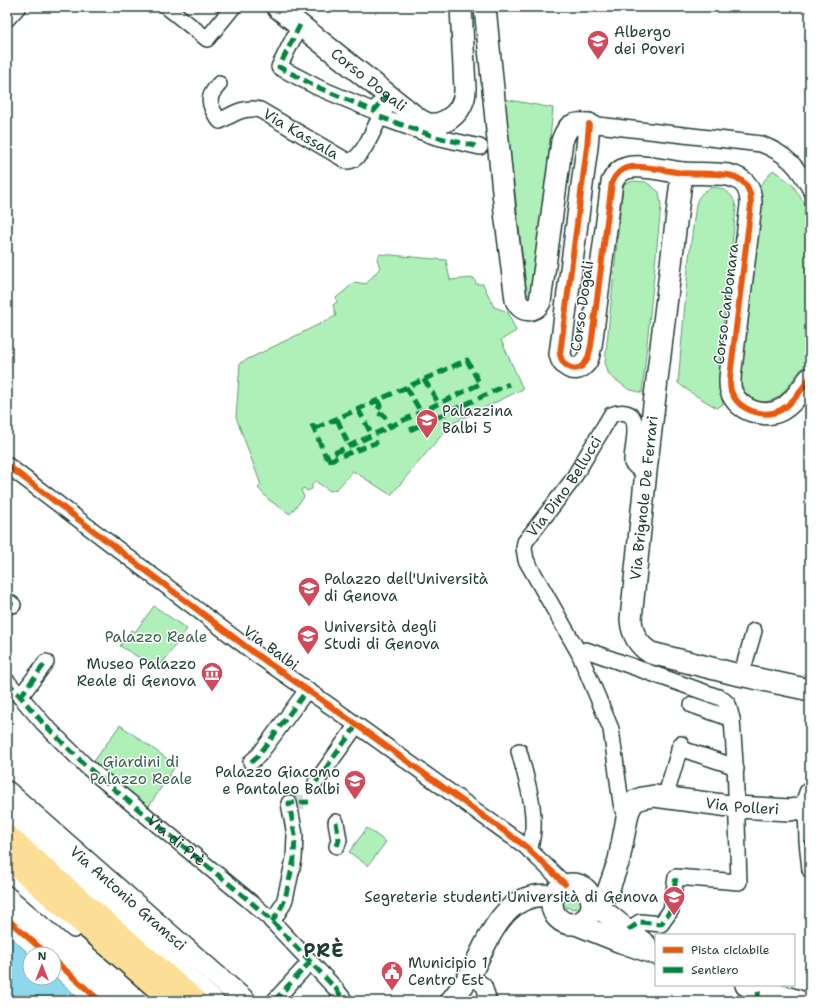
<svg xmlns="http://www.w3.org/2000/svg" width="817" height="1008" font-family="'Shantell Sans',sans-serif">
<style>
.green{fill:#aff0b9;stroke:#679676}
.water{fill:#8dd8ed;stroke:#619aa3}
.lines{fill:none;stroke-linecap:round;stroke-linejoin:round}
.street-tunnel{stroke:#d2d8d6;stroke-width:15;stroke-dasharray:15 8;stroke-linecap:butt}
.street-casing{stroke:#1f3d34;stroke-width:18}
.secondary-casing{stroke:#1f3d34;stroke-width:24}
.highway-casing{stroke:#1f3d34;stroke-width:25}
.street{stroke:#fff;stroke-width:15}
.secondary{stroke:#fff;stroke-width:21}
.highway{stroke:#fdde96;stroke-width:22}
.quiet{stroke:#00873e;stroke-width:5;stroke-dasharray:10 5;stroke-linecap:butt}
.cycleway-casing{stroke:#fff;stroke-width:8}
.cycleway{stroke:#e8590c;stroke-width:6}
.labels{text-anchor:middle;stroke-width:3;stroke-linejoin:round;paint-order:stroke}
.poi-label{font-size:15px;fill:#1f3d34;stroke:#fff;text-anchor:start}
.street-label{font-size:15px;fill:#1f3d34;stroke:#fff}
.park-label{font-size:15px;fill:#3c614f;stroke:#fff}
.district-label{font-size:19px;font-weight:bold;letter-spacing:1px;fill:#1f3d34;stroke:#fff}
</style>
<rect width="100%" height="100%" fill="#fff"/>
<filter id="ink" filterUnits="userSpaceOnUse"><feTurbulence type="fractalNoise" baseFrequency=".025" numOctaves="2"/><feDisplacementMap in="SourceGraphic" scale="8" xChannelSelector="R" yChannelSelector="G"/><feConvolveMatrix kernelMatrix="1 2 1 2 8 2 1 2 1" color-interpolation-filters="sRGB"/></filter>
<g filter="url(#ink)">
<path class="green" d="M504,99L553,108L542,223L533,296L527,295Z
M773,170L792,184L810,212V358L781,395C764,408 746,402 740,381L759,228L758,188Z
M634,181L646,182L659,192L661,206L642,393L628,389L609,375L605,363L623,184Z
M714,187C727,189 734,195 736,208L720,352L721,395L723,404L717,408L693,394L678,383L689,258L696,204C699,195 704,190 714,187Z
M380,254L446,260L450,280L474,278L476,284H483L494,307L508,312L516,331L501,340L523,389L451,424L391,495L353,471L337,489L330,491L315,481L312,484V489L307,491L304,488L301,490L304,497L290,514L269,500L258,488L261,485L236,417L240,363L336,316L333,305L337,302L336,298L355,282L366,284L380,268L377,259Z
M154,606L187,629L158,669L120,646L131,630L135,632Z
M120,725L176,765L147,809L92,764Z
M367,828L386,842L368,866L349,852Z
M574,898L582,902V907C575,910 566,909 561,903L562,900L565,899Z"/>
<path class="water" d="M7,933L30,955V978H54V976L82,1001H7Z"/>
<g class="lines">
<path class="street-tunnel" d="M289,803L309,802"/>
<g class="street-casing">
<g id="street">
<path d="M167,7L207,39L233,7"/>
<path d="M7,19L18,7"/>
<path d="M300,25L279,67L317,87L374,111L385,97"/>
<path id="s1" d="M219,84C216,88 212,92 211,96C208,104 215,115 220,121C233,114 245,106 260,110L347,161C362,162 374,128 380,117C384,111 388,105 392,98"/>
<path d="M380,117L436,137L480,147"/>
<path d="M589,124L761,144C787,154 797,166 810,189"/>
<path d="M7,465L257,655L333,708L525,846L565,884"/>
<path d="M7,601L13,605"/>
<path d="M586,650L721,698L728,704L732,719L735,763L739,882L676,877L671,910L661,924L640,922L628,930"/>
<path d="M741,676L754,631"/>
<path id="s2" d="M7,681L43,723L86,766L246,898L268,917L336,989L345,1001"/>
<path d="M20,697L46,662"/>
<path d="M692,705L732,719"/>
<path d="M679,748L730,765L736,769"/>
<path d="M519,751C527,782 540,819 529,850"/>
<path d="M251,762L259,755L307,690"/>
<path d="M316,782L356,726"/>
<path d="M665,798L681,744"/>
<path d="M806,804L807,841L810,870"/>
<path id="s3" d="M628,813L622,807L621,803L611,729L579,653L526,560L524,548L525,542L571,482L611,415C616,413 621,412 626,413C643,417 631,450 632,463L636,467L646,471"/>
<path d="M336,822L339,840L337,846"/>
<path d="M7,872L74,930"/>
<path d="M272,922L282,906L285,899L294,859L295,835L289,803"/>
<path d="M470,975L484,986L489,1001"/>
<path d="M274,1001L310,962"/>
</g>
</g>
<g class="secondary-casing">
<g id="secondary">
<path id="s4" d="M277,7L417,118C420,120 425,123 429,124C444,126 459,114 463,101C465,97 465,92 465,88L461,7"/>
<path d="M485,7L505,212L516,300C521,312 534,313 540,302L562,141C568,124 572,123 589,124L587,147L560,354C562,366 575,374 584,364C589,360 589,352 591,346L612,182C615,176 619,170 627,168C639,164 668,171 682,173C697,174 712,173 728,175C733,176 738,178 742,181C750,187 751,196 751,205L731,369C730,377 729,384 731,391C738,410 763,419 781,410C794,403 801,389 810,378"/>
<path d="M682,173L646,471L631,619C632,635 638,645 651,653L735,674L810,690"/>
<path id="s5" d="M7,792L245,1001"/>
<path d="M7,818L55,859L213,1001"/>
<circle cx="572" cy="904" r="20"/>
<path id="s6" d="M593,906L607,894L619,860L628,813L631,806L635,801L642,798L654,796L737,807L790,810L801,808L806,804L810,793"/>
<path d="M593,906L606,913L646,945"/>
<path d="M576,924L621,942L656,954"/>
<path d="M746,985L799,1001"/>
<path d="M451,1001C458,992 465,984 471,973C489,939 504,889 553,896"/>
</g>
</g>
<g class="highway-casing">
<path id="highway" d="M7,836L196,1001
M7,857L172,1001"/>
</g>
<use href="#street" class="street"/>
<use href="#secondary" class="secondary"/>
<use href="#highway" class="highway"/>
<path class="quiet" d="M300,25L279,67L317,87L374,111L387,95
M380,117L436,137L480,147
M424,379L439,404
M406,387L421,412
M378,400L380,406L377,410L378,413L380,414H383L390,427
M358,409L372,435
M337,419L349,446
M312,424L326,457L480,384L467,360L314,429
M410,430L509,384
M328,461L378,442
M7,601L13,605
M7,681L43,723L86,766L246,898L268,917L336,989L345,1001
M20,697L46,662
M251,762L259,755L307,690
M316,782L356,726
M336,822L339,840L337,846
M807,841L810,870
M272,922L282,906L285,899L294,859L295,835L289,803L309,802
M628,930L640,922L661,924L671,910L676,877
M274,1001L310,962
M757,1001L759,989"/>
<g class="cycleway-casing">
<path id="cycleway" d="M589,124L587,147L560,354C562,366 575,374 584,364C589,360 589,352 591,346L612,182C615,176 619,170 627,168C639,164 668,171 682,173C697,174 712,173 728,175C733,176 738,178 742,181C750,187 751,196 751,205L731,369C730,377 729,384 731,391C738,410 763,419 781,410C794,403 801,389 810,378
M7,465L257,655L333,708L525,846L565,884
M7,919L47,954
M54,960L100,1001"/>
</g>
<use href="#cycleway" class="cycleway"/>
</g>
</g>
<defs>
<g id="university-pin" transform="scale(1.15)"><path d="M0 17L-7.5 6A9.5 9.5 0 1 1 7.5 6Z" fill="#d1495b" stroke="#fff"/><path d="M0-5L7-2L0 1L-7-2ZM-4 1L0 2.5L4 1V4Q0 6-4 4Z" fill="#fff"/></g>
<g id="museum-pin" transform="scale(1.15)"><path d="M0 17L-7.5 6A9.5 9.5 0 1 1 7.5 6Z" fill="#d1495b" stroke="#fff"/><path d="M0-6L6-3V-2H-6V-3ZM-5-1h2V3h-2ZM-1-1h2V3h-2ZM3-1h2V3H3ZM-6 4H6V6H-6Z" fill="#fff"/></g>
<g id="civic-pin" transform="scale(1.15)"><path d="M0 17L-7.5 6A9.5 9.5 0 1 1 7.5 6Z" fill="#d1495b" stroke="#fff"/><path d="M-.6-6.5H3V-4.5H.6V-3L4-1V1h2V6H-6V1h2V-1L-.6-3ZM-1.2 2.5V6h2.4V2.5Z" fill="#fff"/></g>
</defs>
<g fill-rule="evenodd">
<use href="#university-pin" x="598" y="41"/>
<use href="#university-pin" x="427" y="420"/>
<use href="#university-pin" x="309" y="588"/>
<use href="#university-pin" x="308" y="636"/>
<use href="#museum-pin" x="212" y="673"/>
<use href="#university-pin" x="355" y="781"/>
<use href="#university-pin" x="674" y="897"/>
<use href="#civic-pin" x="392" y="972"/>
</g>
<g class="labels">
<g class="poi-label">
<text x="614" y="37">Albergo<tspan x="614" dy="17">dei Poveri</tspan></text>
<text x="442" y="416">Palazzina<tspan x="442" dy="17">Balbi 5</tspan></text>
<text x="324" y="584">Palazzo dell'Università<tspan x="324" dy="17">di Genova</tspan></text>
<text x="324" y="632">Università degli<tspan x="324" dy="17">Studi di Genova</tspan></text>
<text x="196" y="669" text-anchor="end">Museo Palazzo<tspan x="196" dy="17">Reale di Genova</tspan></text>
<text x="340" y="777" text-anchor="end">Palazzo Giacomo<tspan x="340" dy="17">e Pantaleo Balbi</tspan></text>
<text x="658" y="902" text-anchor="end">Segreterie studenti Università di Genova</text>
<text x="408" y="968">Municipio 1<tspan x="408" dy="17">Centro Est</tspan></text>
</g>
<g class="street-label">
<text dy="5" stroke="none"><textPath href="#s4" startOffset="117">Corso Dogali</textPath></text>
<text dy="5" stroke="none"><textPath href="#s1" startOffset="132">Via Kassala</textPath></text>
<text transform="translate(726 304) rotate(-83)" y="5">Corso Carbonara</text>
<text transform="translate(582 306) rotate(-82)" y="5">Corso Dogali</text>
<text dy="5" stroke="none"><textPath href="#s3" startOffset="363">Via Dino Bellucci</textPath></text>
<text transform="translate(644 498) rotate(-84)" y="5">Via Brignole De Ferrari</text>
<text transform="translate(271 648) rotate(36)" y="5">Via Balbi</text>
<text dy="5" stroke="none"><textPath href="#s6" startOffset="225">Via Polleri</textPath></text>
<text dy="5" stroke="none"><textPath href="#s2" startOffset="233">Via di Prè</textPath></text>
<text dy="5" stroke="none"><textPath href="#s5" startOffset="161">Via Antonio Gramsci</textPath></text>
</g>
<g class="park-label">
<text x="156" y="642">Palazzo Reale</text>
<text x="141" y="767">Giardini di<tspan x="141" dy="17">Palazzo Reale</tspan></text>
</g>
<g class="district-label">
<text x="324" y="957">PRÈ</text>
</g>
</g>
<rect width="817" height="1008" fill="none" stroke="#fff" stroke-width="24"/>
<rect x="12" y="12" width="793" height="984" fill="none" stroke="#1f3d34" stroke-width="1.5" filter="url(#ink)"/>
<rect x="655" y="934" width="140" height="52" fill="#ffffff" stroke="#a5b1ae"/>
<rect x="663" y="947" width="20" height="6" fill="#e8590c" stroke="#a5b1ae"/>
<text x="691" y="954" font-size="12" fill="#1f3d34">Pista ciclabile</text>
<rect x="663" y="967" width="20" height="6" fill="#00873e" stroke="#a5b1ae"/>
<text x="691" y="974" font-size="12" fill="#1f3d34">Sentiero</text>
<g transform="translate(42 966)"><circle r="19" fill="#ffffff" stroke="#a5b1ae"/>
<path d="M0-3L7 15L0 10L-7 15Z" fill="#d1495b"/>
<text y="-6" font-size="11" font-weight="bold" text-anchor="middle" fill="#1f3d34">N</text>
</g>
</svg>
